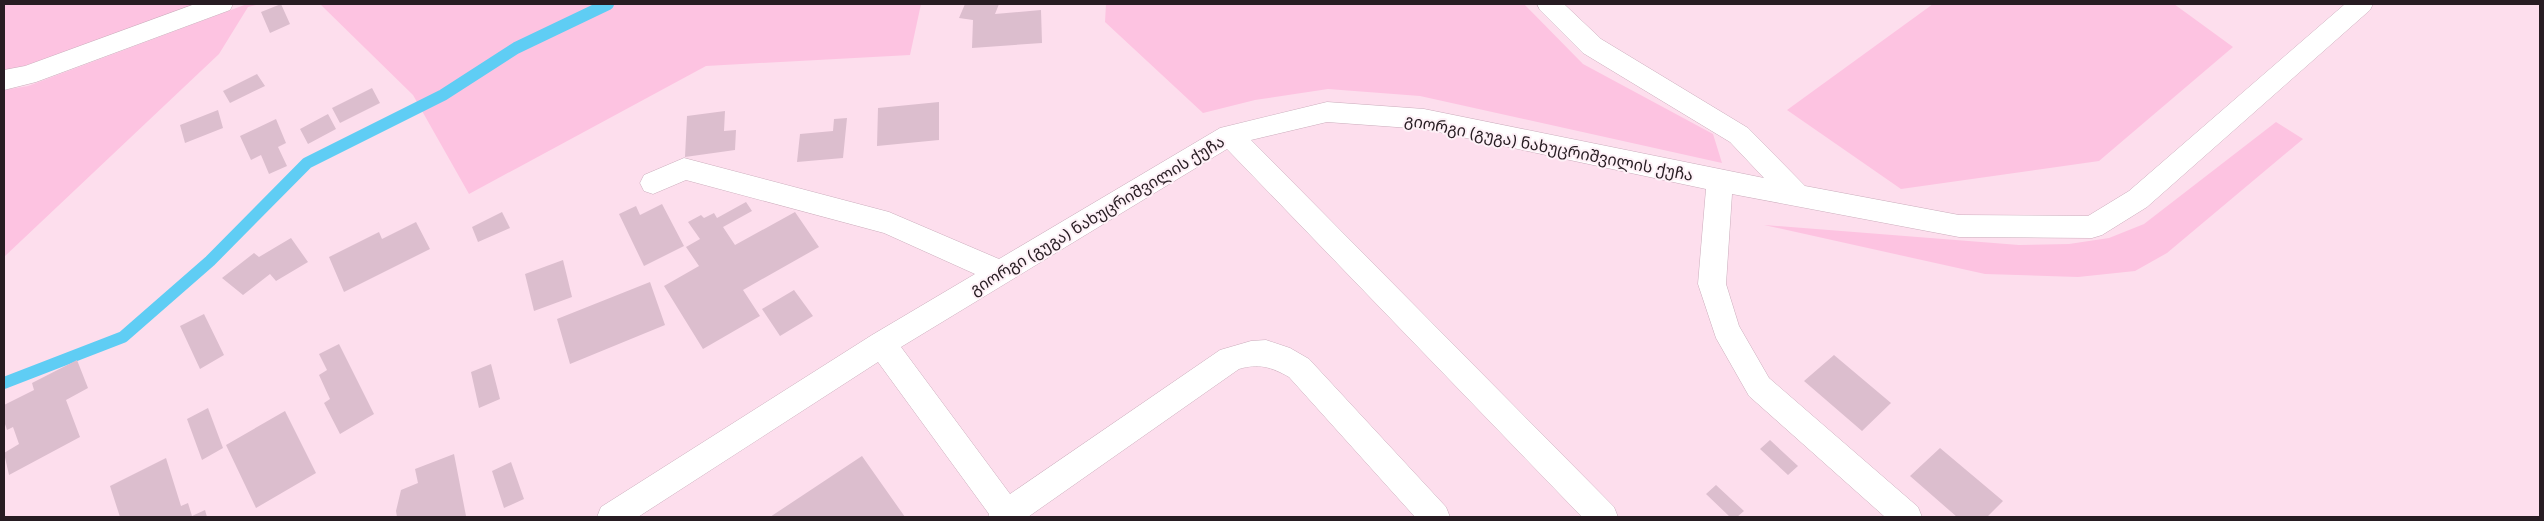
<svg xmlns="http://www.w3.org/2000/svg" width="2544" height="521" font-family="Overpass,'Noto Sans Georgian',sans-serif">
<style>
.green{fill:#fdc3e1}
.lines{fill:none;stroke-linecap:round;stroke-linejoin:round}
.stream{stroke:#5fcdf4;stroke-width:12}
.building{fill:#dcbece}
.minor-casing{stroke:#cbadbc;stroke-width:1}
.minor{fill:#fff;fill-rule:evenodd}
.labels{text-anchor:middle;stroke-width:4;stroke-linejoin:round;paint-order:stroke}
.street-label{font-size:16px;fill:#271c22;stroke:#fef1f7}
</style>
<rect width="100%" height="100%" fill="#fddeed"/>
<path class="green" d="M4,4H196L19,70L4,72Z
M247,4H260L248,7L219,54L4,257V90L28,86Z
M320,4H921L910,55L706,66L469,194L413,95Z
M1106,4H1524L1583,64L1713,134L1722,163L1420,96L1328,89L1255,100L1203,113L1105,22Z
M1933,4H2174L2233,47L2099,161L1901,189L1787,110Z
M2276,122L2303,139L2167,253L2135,271L2078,277L1985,274L1764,225L2019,245L2069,244L2109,238L2144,224Z"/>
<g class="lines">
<path class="stream" d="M4,383L123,337L210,261L307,163L443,95L516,48L608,4"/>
</g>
<path class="building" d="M281,4L290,24L270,33L261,12Z
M965,4H999L995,14L1041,10L1042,43L972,48L973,20L959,18Z
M257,74L265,86L230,103L223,91Z
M372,88L380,103L340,123L332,108Z
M939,102V140L877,146L878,108Z
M218,110L223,128L185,143L180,125Z
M725,111L724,131L736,130L735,150L685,157L687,116Z
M328,114L336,129L308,144L300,129Z
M847,118L843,158L797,162L800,134L833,131L834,119Z
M276,119L286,143L278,147L287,166L269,174L261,155L251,160L240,136Z
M746,202L752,211L723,227L735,245L795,212L819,247L743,290L760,316L703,349L664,286L699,266L686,247L700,239L688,222L701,215L704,218L714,213L717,218Z
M662,204L684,246L644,266L619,214L636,206L640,215Z
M502,212L510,228L478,242L472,227Z
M416,222L430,249L344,292L329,257L379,232L382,239Z
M291,238L308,262L276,281L270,274L243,295L222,278L254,253L259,257Z
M563,260L572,297L534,311L525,274Z
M650,282L665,325L570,364L557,319Z
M794,290L813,316L780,336L762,309Z
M204,314L224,355L200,369L180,326Z
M339,344L374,414L340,434L324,403L330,399L319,375L327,370L319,354Z
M1834,355L1891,403L1862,431L1804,381Z
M77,360L88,388L66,400L80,437L9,475L4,453L19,444L13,427L7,430L4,421V405L34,390L32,383Z
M491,364L500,399L479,408L471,372Z
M208,408L223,448L202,460L187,419Z
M285,411L316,473L256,508L226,445Z
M1770,440L1798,466L1788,475L1760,449Z
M1940,448L2003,501L1987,517H1957L1910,476Z
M454,454L466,516L397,517L396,511L401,490L418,483L415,469Z
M862,456L905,517H770Z
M166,458L181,506L188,503L192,516L205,510L207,517H120L110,486Z
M511,462L524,499L504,508L492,471Z
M1716,485L1744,511L1737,517H1730L1706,494Z"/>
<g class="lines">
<g class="minor-casing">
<path id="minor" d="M195,4H233L230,10L36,82L4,90V70L25,66Z
M1537,4H1564L1601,39L1748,128L1805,186L1959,215L2088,216L2129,191L2345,4H2373L2370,10L2147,207L2102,235L2092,238L1959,237L1732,194L1726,284L1739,326L1769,378L1918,507L1922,517H1885L1749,396L1716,338L1698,284L1706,189L1424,129L1327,122L1251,140L1614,507L1618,517H1582L1227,149L901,347L1010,494L1220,350L1251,341L1266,340L1290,348L1309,359L1446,507L1450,517H1415L1289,377C1271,367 1259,363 1239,369L1028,517H988L989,514L878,362L638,517H597L601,507L872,335L975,274L884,233L686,180L653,194L644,191L640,183L644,175L684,158L889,212L999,259L1220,128L1327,102L1424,109L1764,178L1730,142L1583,53L1540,10Z"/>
</g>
<use href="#minor" class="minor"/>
</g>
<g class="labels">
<g class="street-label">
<text transform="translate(1549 147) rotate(11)" y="6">გიორგი (გუგა) ნახუცრიშვილის ქუჩა</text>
<text transform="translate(1097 215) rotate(-31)" y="6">გიორგი (გუგა) ნახუცრიშვილის ქუჩა</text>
</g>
</g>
<rect width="2544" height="521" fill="none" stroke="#271c22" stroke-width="10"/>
</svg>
